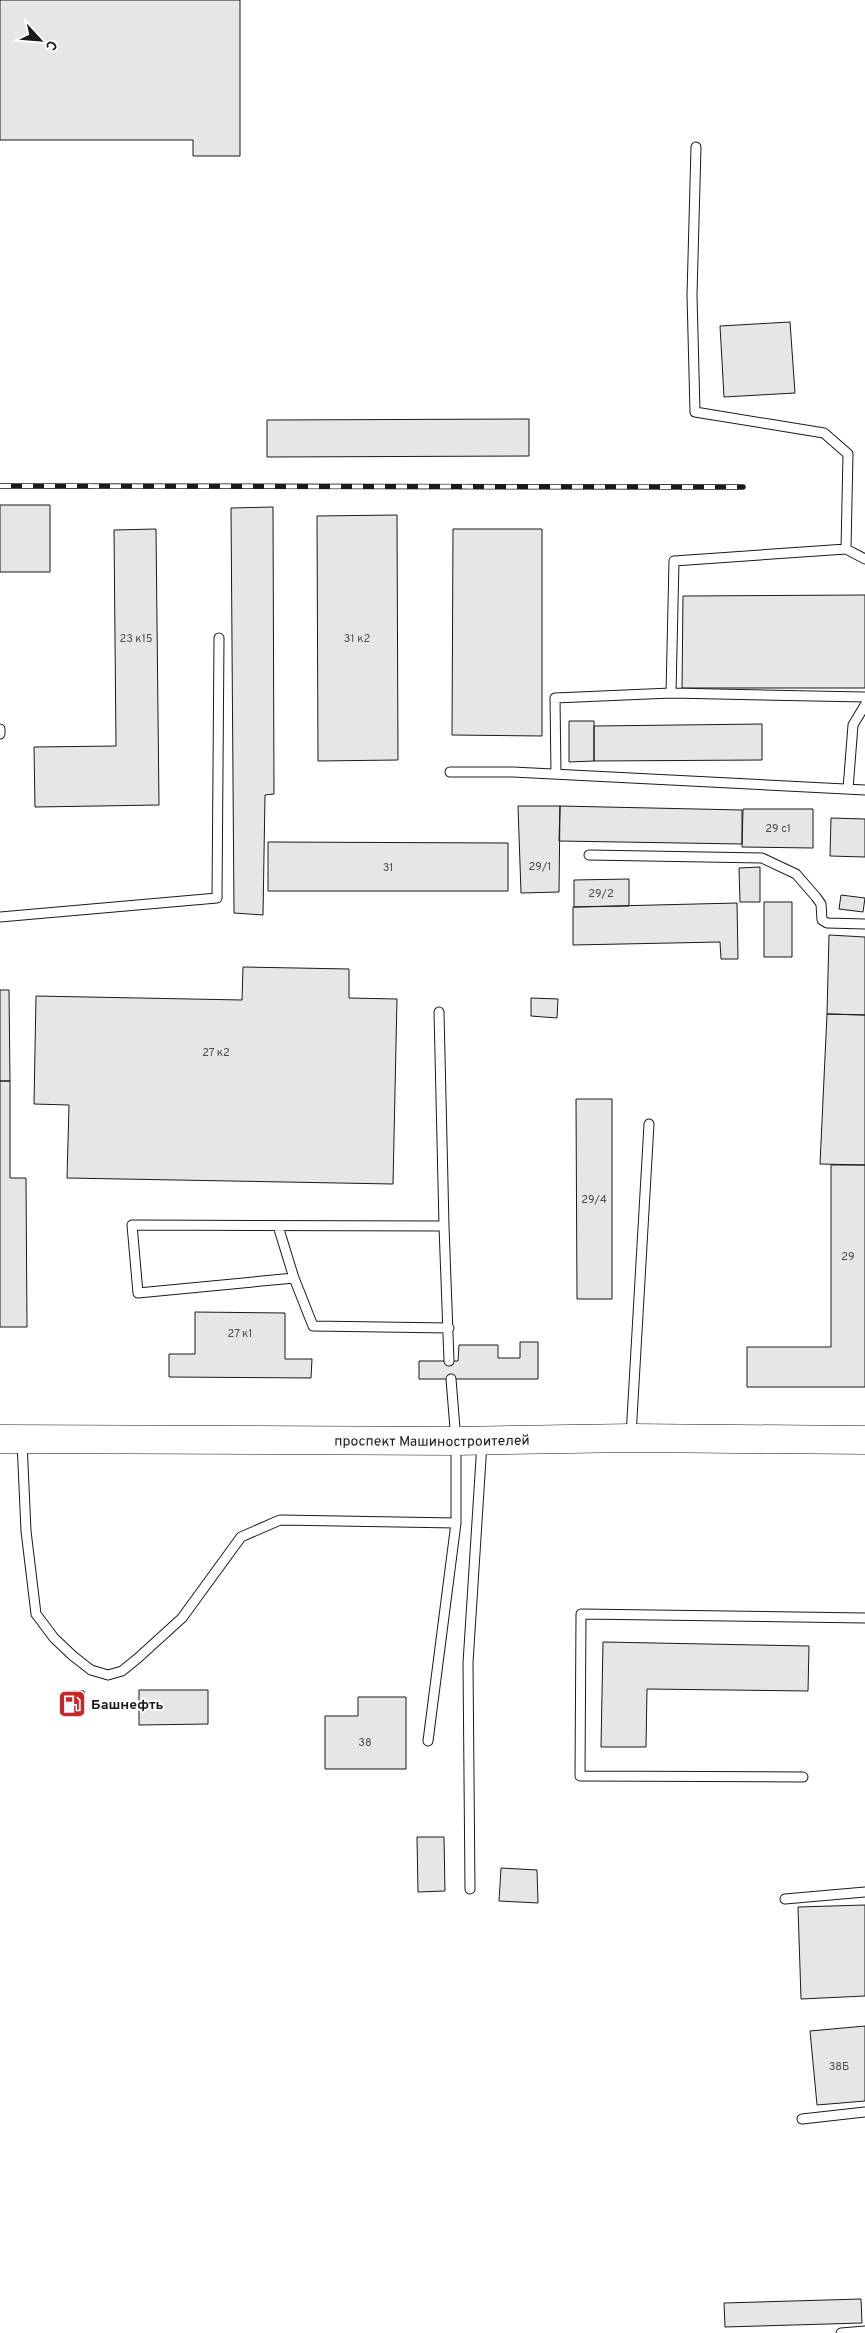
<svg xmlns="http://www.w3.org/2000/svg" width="865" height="2333" font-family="Overpass,sans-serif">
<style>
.building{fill:#e6e6e6;stroke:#1a1a1a}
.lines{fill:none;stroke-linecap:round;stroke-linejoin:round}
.service-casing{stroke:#1a1a1a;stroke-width:11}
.primary-casing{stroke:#1a1a1a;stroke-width:29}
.service{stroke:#fff;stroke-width:9}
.primary{stroke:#fff;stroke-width:28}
.rail-casing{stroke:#1a1a1a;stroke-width:5.5}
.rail{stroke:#fff;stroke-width:4;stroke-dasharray:11;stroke-linecap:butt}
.labels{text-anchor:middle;stroke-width:4;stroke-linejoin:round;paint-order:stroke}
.number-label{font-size:11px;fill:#4d4d4d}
.street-label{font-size:14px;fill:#1a1a1a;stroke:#fff}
.poi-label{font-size:14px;font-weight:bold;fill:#1a1a1a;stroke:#fff;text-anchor:start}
</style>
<rect width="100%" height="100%" fill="#fff"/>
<path class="building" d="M0,0H240V156H193V140H0Z
M790,322L795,393L724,397L720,326Z
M529,419V456L267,457V420Z
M0,505H50V572H0Z
M273,507L274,794L265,795L263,915L234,913L231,508Z
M397,515L398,760L318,761L317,516Z
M156,529L159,805L35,807L34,747L116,746L114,530Z
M453,529H542V736L452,735Z
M865,595V688H682L683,596Z
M569,721H594V761L569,762Z
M762,724V760L594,761V726Z
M518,806H560L559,892L521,893Z
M560,806L742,810V844L559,841Z
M743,809H813V848L742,847Z
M831,818L865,819V857L830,856Z
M268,842L508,843V891H268Z
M760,867V902H740L739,868Z
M629,879V906L574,907V880Z
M841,895L865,898L863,912L839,909Z
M764,902H792V957H764Z
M737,903L738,959H721L720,942L573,945V907Z
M829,935L865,937V1015L827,1014Z
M243,967L349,969V998L397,999L393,1184L67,1178L69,1105L34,1104L36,996L242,1000Z
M0,990H9L10,1081H0Z
M531,998L558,999L557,1018L531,1016Z
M827,1014L865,1015V1165L820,1164Z
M0,1081H10V1178H26L27,1327H0Z
M576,1099H612V1299H577Z
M831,1165H865V1387H747V1347H831Z
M195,1312L285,1313V1359H312L311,1378L169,1377V1354H195Z
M520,1342H538V1379H419V1361H458L459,1345H498V1358H520Z
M603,1642L809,1646L808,1691L647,1689L646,1747H601Z
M139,1690H208V1724L139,1725Z
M65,1691H84V1706H65Z
M358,1697H406V1769H325V1716H358Z
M417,1837H444L445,1891L418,1892Z
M501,1868L537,1870L538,1903L499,1901Z
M865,1905V1996L801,1999L798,1907Z
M865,2026V2101L817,2105L810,2031Z
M861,2299L862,2323L725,2327L724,2303Z"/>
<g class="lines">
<g class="service-casing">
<path id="service" d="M696,147L692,295L695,412L824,433L848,454L846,549L865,559
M846,549L674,561L671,693L865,697
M0,729V734
M450,772H513L865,790
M556,774L555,698L671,693
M848,789L853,725L865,705
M589,855L762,858L796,874L816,897L821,904L822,920L827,923L865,924
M0,917L217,898L219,638
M439,1012L444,1226
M278,1226L294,1278L313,1326L449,1328
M294,1278L138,1293L132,1225L444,1226L449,1361
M631,1436L649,1124
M22,1442L26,1531L36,1614L54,1638L73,1656L91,1670L108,1675L122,1671L138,1658L182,1618L241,1537L280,1520L456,1523
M428,1741L456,1523V1441L451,1379
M803,1777L580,1776L581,1614L865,1618
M470,1889L468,1663L482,1443
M785,1899L865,1892
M802,2119L865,2112
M841,2333L865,2331"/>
</g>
<g class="primary-casing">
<g id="primary">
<path id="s1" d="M0,1439L456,1441L631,1438L865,1440"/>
</g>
</g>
<use href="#service" class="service"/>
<use href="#primary" class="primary"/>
<g class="rail-casing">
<path id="rail" d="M0,486L743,487"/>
</g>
<use href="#rail" class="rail"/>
</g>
<defs>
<g id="fuel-square" transform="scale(1.4375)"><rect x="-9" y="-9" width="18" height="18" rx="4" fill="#c62828" stroke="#fff"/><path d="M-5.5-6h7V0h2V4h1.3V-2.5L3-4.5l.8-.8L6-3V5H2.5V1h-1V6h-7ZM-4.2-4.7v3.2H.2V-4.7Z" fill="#fff"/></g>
</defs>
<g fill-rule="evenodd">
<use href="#fuel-square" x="72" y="1704"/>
</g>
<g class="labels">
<g class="number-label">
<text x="136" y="642">23 к15</text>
<text x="357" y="642">31 к2</text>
<text x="778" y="832">29 с1</text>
<text x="540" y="870">29/1</text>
<text x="388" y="871">31</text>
<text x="601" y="897">29/2</text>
<text x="216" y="1056">27 к2</text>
<text x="594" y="1203">29/4</text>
<text x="848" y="1260">29</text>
<text x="240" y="1337">27 к1</text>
<text x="365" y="1746">38</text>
<text x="839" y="2070">38Б</text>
</g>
<g class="street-label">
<text dy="5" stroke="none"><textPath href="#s1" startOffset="432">проспект Машиностроителей</textPath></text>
</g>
<g class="poi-label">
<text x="91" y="1709">Башнефть</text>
</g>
</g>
<g transform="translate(40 40) rotate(116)" stroke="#ffffff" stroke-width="4" paint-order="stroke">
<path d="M0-4L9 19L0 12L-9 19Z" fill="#1a1a1a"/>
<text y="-8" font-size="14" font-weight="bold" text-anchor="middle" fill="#1a1a1a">С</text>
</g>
</svg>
